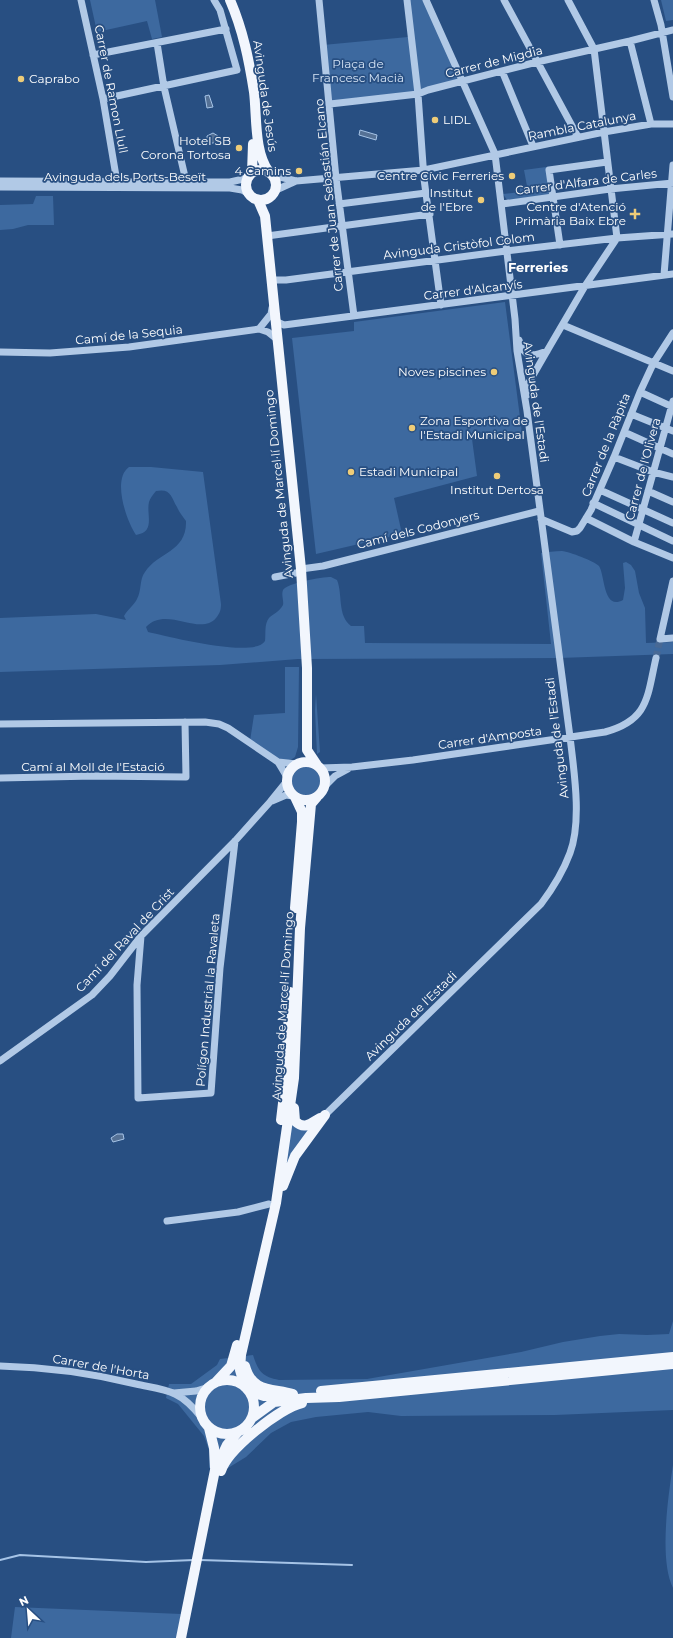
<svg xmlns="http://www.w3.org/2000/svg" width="673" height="1638" font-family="Montserrat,sans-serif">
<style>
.green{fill:#3d699f}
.water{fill:#557195;stroke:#a6c4e7}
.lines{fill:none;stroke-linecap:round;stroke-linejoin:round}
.stream{stroke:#a6c4e7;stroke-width:2}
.minor-tunnel{stroke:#486995;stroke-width:7;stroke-dasharray:7 3.5;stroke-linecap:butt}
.minor{stroke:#b1c9e6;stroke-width:7}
.major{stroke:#f2f6fd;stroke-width:10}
.poi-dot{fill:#eecc78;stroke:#284f82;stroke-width:1.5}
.labels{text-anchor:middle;stroke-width:3.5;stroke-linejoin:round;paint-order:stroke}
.street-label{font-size:12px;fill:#fff;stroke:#284f82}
.park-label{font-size:12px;fill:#d4e3f5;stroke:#284f82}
.poi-label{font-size:12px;fill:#fff;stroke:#284f82;text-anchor:end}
.neighbourhood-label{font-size:13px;font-weight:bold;fill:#fff;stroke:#284f82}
</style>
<rect width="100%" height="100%" fill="#284f82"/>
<path class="green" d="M90,0H155L162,37L152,39L147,21L97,32Z
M407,0H426L463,82L428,90L330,104L323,45L408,37Z
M661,0H673V20L666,21Z
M546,167L550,195L507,200L503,194L520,192V187L527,186L524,170Z
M36,196H53L54,225H28L13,229L0,230V205L33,204Z
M505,302L522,433L472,439L477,476L394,498L402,534L316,554L292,338L354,331V322Z
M129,467H151L203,472L221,604C221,610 220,613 216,618C200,637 166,605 146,627L148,632C167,636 254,659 265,641C266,634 264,624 269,618C273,614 279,612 283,605C284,601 281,595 283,590C287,583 322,577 331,577L337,580C343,595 337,615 351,626H364L365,643L551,644L541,553C547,552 555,551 562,551C570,552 594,561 599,566C605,575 603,611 623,600L625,588L623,563L626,562L631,565L635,571L639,593L645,608L646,643L673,642V654L559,658L298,659L220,665L0,672V618L96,614L126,620L124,616C128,609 134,605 137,599C142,590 139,580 145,572C158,552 187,552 186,521C183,517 179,512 177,507C171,497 171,488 156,491C153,495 150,498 149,502C146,515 156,532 136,535C126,520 112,479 129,467Z
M285,667H299L298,747L295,757C282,768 262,748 250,741L254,715L285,713Z
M316,694L320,752L317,754L315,710Z
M292 781a14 14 0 1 1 28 0a14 14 0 1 1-28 0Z
M291,1118L294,1124L317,1122L282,1182Z
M673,1321V1410L555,1415L401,1416L368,1412L316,1417L291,1422L271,1433L246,1457L228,1468H209V1450L204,1436L178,1404L166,1398L169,1384H191L217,1365L220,1359L253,1355C258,1371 262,1377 279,1380L367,1379L521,1352L563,1342L600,1336L619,1334L647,1335L669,1334Z
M673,1465V1588C659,1560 668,1497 673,1465Z
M15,1607L181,1614L177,1638H11Z"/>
<path class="water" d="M209,95L213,107L207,108L205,96Z
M360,130L377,135L376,140L359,135Z
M213,133L218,136L219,143H212L207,145V136Z
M117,1134H123L124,1139L113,1142L111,1138Z"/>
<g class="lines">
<path class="stream" d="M0,1560L20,1555L146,1562L194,1560
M200,1560L352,1565"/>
<path class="minor-tunnel" d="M656,658L660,639"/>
<path class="minor" d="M81,0L103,99L117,182
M214,0L220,10L237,70
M319,0L336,178L354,316
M407,0L418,94L424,179L441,305
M504,0L578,137
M654,0L661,25L673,97
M630,41L651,124
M157,43L164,87L186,181
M93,55L226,29
M502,71L533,146
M103,99L237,70
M330,104L418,94L428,90L537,62L630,41L673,30
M272,175L296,181L424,170L604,132L651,124H673
M0,181L230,182L248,178
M0,187L230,188L242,190L249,194
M274,191L296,181
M339,204L426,193
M502,204L610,189L673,183
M267,236L430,214
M560,245L549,170L607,162
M664,275L673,165
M271,280H286L506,251L617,238L673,234
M275,321L284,325L673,274
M563,325L673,371
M259,329L271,314L272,308
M519,340C524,358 532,357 547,351
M0,352L50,353L129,347L259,329L268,332L278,340
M640,392L673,407
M527,395L528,384L547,351L585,286L617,238L594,49L568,0
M631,414L673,431
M624,432L673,454
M614,457L653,472L673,477
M600,490L673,523
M648,491L673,502
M593,503L673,541
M586,518L634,542L673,558
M541,519L572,532L577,531L580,528L591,510L614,457L640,392L653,364L673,333
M634,542L673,401
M301,569L323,566L539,511
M275,577L301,572
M673,581L660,639L673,638
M0,724L205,722L219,724L228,728L278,762L287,777
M278,762L297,764
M320,768L352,767L413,760L605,732C649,720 647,697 656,658
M0,778L94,776L186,777L185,722
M325,786L335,776L348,769
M272,801L286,795L293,796
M141,936L137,985L138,1098L211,1093L220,968L235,841
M0,1061L92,995L110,976L141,936L235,841L270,802L287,781
M325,1115L541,904C553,888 563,872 570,853C582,821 574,771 570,737L527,411L517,351L515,319L495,154L426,0
M167,1221L238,1212L269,1204
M0,1366C46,1367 91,1373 136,1384C148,1387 163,1388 175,1394C186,1399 194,1408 202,1418
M174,1393L196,1391L209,1387"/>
<path class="major" d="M230,0C243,30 249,60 254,92C257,117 254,152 269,172
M246 185a15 15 0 1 1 30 0a15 15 0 1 1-30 0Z
M252,173L253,144
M258,200L265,216L301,569L307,668V750L317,765
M287 781a19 19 0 1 1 38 0a19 19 0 1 1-38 0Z
M295,797L302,812V822L295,908
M294,1108L295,1121C304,1130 310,1124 320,1118
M281,1120L285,1086L290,992
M283,1186L295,1156L325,1115
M245,1366C252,1393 273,1388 293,1394
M200 1407a27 27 0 1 1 54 0a27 27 0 1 1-54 0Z
M216,1382L231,1366L237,1345
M245,1387L240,1370L241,1355L276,1203L294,1078L300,928L311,804L317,797
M249,1391L264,1396H282
M321,1391L673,1357
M252,1418L274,1402L306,1398L339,1397L673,1364
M209,1428L214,1448L215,1468
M221,1471C228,1449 280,1408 302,1403
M181,1638L215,1470L227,1445L237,1433"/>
</g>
<g class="poi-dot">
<circle cx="21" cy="79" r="4"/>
<circle cx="435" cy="120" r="4"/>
<circle cx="239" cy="148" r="4"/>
<circle cx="299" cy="171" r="4"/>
<circle cx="512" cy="176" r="4"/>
<circle cx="481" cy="200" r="4"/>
<path d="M633 208h4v4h4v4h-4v4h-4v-4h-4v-4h4z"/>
<circle cx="494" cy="372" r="4"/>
<circle cx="412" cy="428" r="4"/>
<circle cx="351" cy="472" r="4"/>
<circle cx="497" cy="476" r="4"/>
</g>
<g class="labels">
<g class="street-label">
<text transform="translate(494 62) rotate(-14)" y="4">Carrer de Migdia</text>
<text transform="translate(111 89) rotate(79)" y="4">Carrer de Ramon Llull</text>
<text transform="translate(265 96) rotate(82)" y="4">Avinguda de Jesús</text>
<text transform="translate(582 126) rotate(-11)" y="4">Rambla Catalunya</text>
<text x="125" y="181">Avinguda dels Ports-Beseït</text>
<text transform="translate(586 182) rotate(-7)" y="4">Carrer d'Alfara de Carles</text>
<text transform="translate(329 195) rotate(-96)" y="4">Carrer de Juan Sebastián Elcano</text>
<text transform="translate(459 246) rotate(-7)" y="4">Avinguda Cristòfol Colom</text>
<text transform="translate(473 290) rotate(-7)" y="4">Carrer d'Alcanyís</text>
<text transform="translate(129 335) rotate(-6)" y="4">Camí de la Sequia</text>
<text transform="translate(536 402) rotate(82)" y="4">Avinguda de l'Estadi</text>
<text transform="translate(606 445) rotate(-68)" y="4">Carrer de la Ràpita</text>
<text transform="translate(643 469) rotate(-75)" y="4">Carrer de l'Olivera</text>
<text transform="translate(279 484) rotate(-96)" y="4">Avinguda de Marcel·lí Domingo</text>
<text transform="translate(418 530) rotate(-14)" y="4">Camí dels Codonyers</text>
<text transform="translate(490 738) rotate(-8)" y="4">Carrer d'Amposta</text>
<text transform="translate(557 738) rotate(-97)" y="4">Avinguda de l'Estadi</text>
<text x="93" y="771">Camí al Moll de l'Estació</text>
<text transform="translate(125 940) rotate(-47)" y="4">Camí del Raval de Crist</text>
<text transform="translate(208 1000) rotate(-85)" y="4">Polígon Industrial la Ravaleta</text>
<text transform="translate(283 1006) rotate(-86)" y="4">Avinguda de Marcel·lí Domingo</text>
<text transform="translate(411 1016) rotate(-44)" y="4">Avinguda de l'Estadi</text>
<text transform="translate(101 1367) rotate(10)" y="4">Carrer de l'Horta</text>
</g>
<g class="park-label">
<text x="358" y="68">Plaça de<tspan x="358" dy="14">Francesc Macià</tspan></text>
</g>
<g class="poi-label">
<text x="29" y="83" text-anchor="start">Caprabo</text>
<text x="443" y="124" text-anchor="start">LIDL</text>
<text x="231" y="145">Hotel SB<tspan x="231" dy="14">Corona Tortosa</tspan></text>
<text x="291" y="175">4 Camins</text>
<text x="504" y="180">Centre Cívic Ferreries</text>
<text x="473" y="197">Institut<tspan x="473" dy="14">de l'Ebre</tspan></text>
<text x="626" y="211">Centre d'Atenció<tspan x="626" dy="14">Primària Baix Ebre</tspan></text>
<text x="486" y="376">Noves piscines</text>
<text x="420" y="425" text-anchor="start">Zona Esportiva de<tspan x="420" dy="14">l'Estadi Municipal</tspan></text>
<text x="359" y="476" text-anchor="start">Estadi Municipal</text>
<text x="497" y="494" text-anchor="middle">Institut Dertosa</text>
</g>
<g class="neighbourhood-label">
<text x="538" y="272">Ferreries</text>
</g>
</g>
<g transform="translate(28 1610) rotate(334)" stroke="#284f82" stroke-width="3" paint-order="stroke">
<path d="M0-3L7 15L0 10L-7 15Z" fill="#ffffff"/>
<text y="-6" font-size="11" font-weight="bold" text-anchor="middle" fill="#ffffff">N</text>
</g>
</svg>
